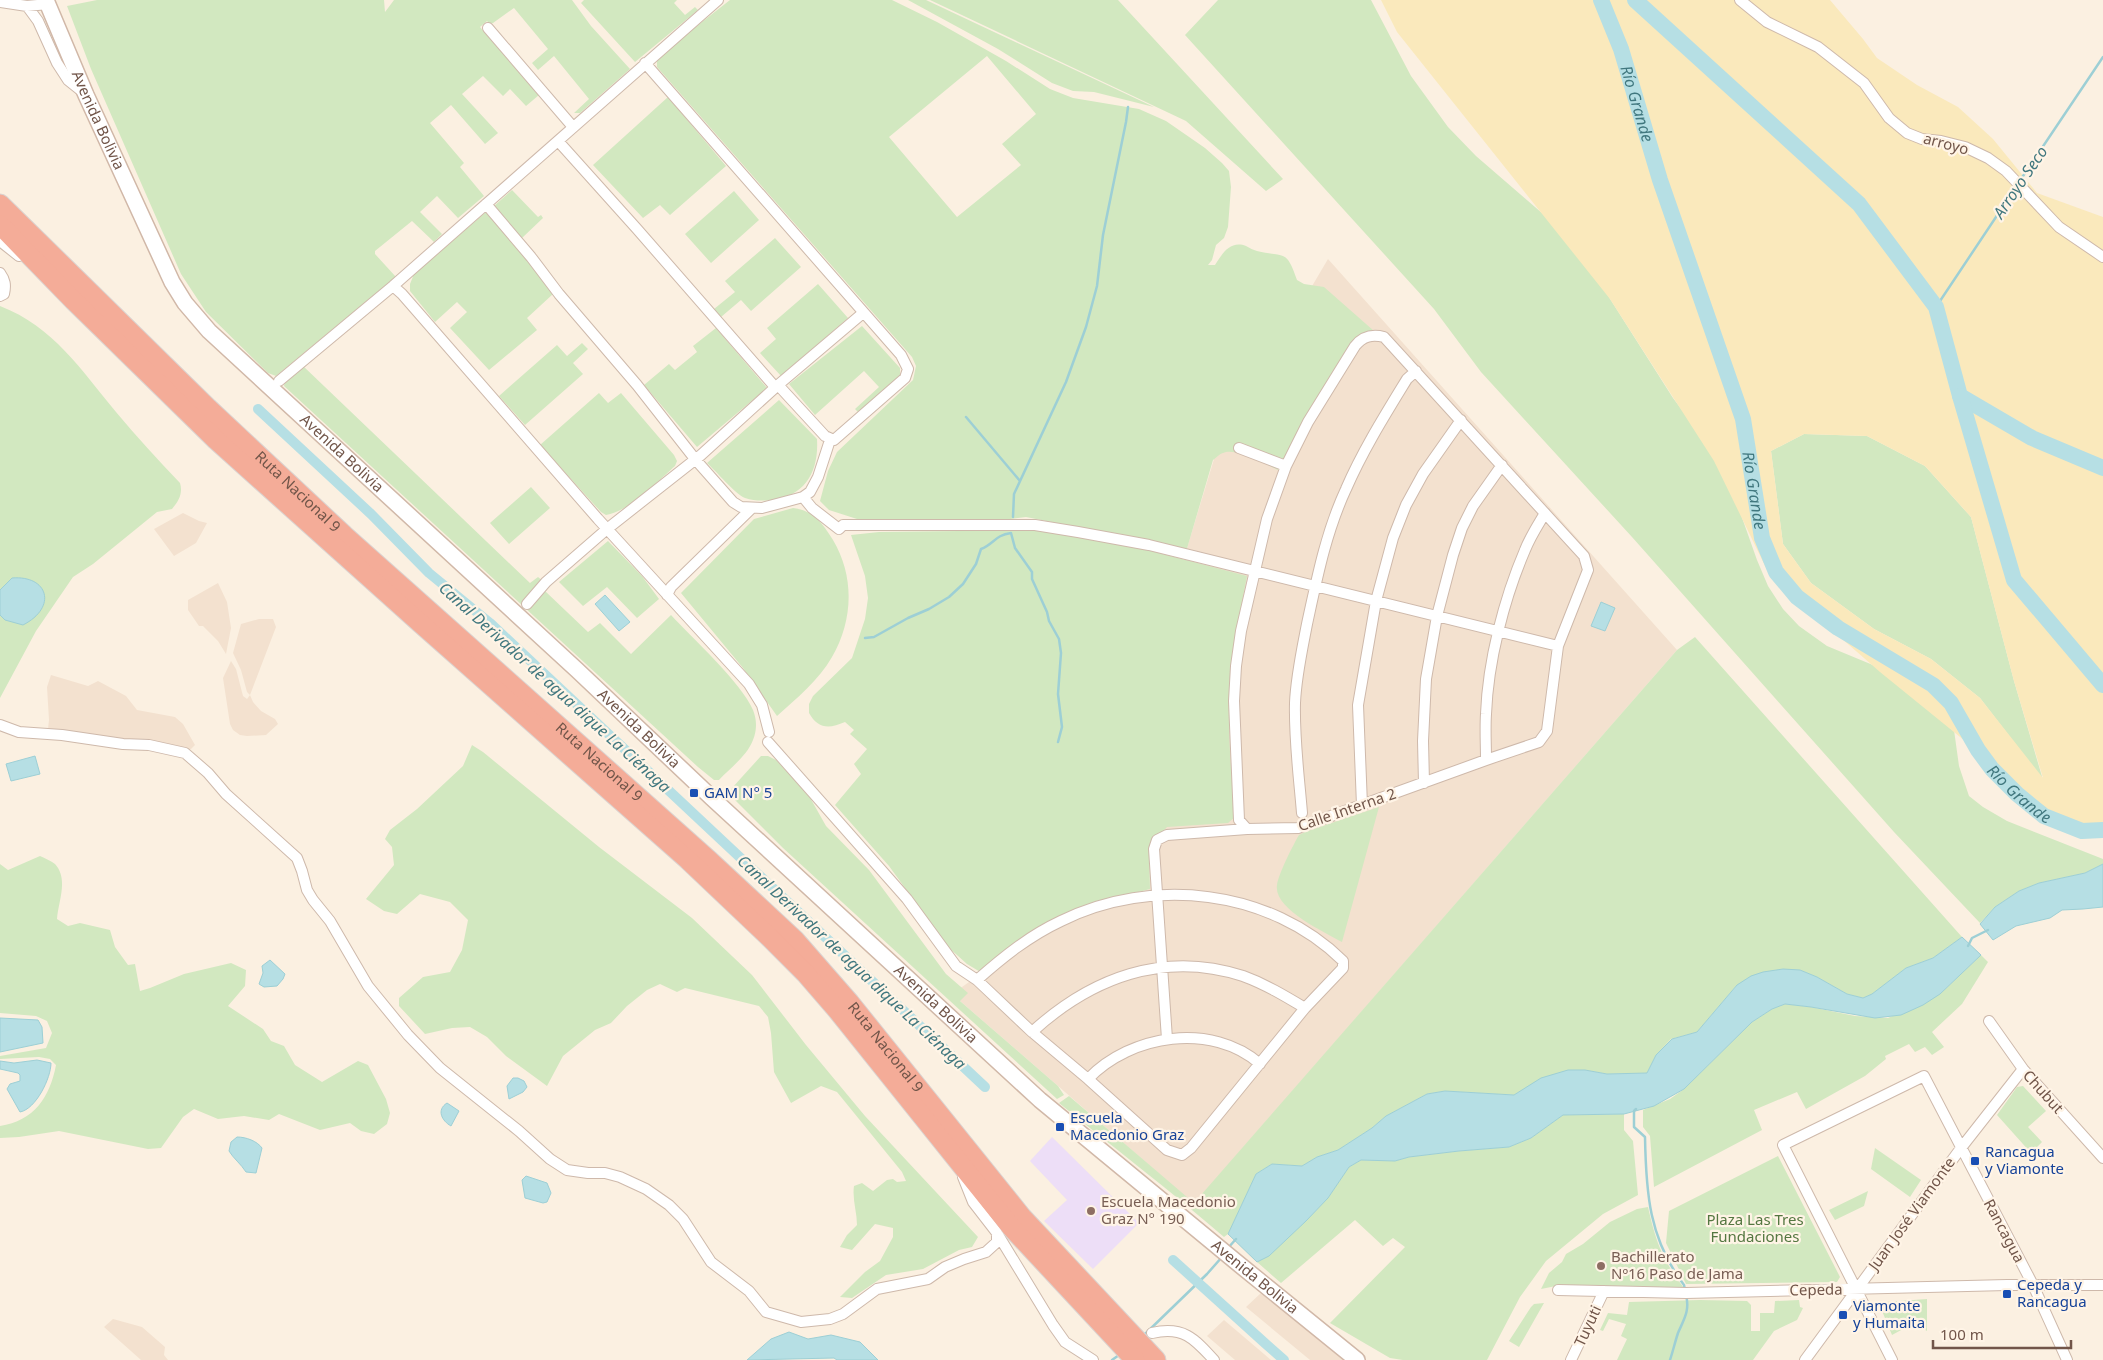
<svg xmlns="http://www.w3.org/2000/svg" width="2103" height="1360" font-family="'Noto Sans',sans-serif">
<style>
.residential{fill:#f3e1cf}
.education{fill:#eddef7}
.green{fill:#d2e8c0;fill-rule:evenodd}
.sand{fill:#fae9bc;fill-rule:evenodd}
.water{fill:#b6dfe4;stroke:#9dcfd5}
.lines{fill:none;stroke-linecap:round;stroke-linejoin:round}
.stream{stroke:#9dcfd5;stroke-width:2.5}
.canal{stroke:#b6dfe4;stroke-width:10}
.river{stroke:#b6dfe4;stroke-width:16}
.street-casing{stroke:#ceb9ab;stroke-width:12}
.secondary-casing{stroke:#d1b8a8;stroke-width:18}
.highway-casing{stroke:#dad3d0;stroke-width:21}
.street{stroke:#fff;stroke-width:10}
.secondary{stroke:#fff;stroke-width:15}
.highway{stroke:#f4ac98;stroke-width:19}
.transit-dot{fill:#1a4fb4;stroke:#fff4e6;stroke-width:2}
.education-dot{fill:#8d6e63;stroke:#fff4e6;stroke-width:2}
.labels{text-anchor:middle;stroke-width:4.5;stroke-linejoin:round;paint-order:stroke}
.street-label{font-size:15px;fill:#715549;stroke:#fff4e6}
.transit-label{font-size:15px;fill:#164399;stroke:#fff4e6;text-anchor:start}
.education-label{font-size:15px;fill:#785e54;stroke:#fff4e6;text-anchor:start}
.park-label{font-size:15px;fill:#547741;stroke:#fff4e6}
.water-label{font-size:16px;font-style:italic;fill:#40777e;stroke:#fff4e6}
</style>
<rect width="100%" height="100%" fill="#fbf0e1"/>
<path class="residential" d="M1328,259L1677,650L1194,1204L952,994L982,973L1097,903L1150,889L1149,850L1183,795L1184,558L1218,446Z
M183,513L199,521L207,523L196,543L174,556L154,529Z
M218,583L227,602L231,628L226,654L218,641L203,626H199L188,610V600Z
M259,619H273L276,627L250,695L253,702L261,711L275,719L278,724L266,735L247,736L240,735L233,730L230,724L223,678L231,661L236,669L243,696L247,699L250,695L247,692L241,670L233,653L241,624Z
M51,675L88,686L98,681L126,696L137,710L175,717L183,724L195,745L191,749L184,750L48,729L49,720L47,687Z
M1261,1293L1346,1360H1310L1246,1307Z
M113,1319L142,1327L165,1347L164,1355L168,1360H141L104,1327Z
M1224,1320L1264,1354L1271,1360H1235L1207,1336Z"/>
<path class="education" d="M1052,1137L1139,1223L1093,1269L1044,1221L1067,1200L1030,1161Z"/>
<path class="green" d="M97,0H384L385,12L394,0H572L591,26L630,69L580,113H574L589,99L554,56L538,70L532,63L548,49L514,8L493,23L490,24L487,21L480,27L539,95L526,106L510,89L503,96L483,76L462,94L498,133L485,144L451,105L430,123L464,163L460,167L484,196L458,218L437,196L420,212L442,234L434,242L412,221L375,251V254L396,277L276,376L268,373L206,312L181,274L91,69L67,6Z
M584,0H677L674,3L685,15L695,7L698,10L635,62L581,3Z
M730,0H892L937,22L1006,61L1050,89L1073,98L1139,109L1166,121L1205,148L1222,163L1229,171L1231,187L1228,227L1224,238L1216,245L1212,260L1208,265H1215C1222,254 1230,240 1246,246C1250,248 1253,250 1257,251C1285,258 1286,248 1297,280L1304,284L1324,287L1374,331L1361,334L1351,344L1310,408L1278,470C1266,464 1236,447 1223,453C1219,454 1216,458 1213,460L1186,552L1133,538L1026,517L1003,520L857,519L829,510L820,501L828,471L837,452L913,380L916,366L912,357L657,67V61L665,51ZM987,56L1036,114L1002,144L1021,165L957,217L889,137Z
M908,0H926L1154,107L1094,92L1073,91L1052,83L998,49Z
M930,0H1118L1283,179L1266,191L1186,121Z
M1218,0H1371L1411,76L1448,127L1476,156L1572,239L1673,398L1706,442L1734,495L1757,560L1768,586L1783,609L1799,626L1827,646L1897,675L1954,730L1959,766L1969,796L1983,807L2007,821L2103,859V864L2085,873L2039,883L2019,891L1995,907L1980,923L1894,832L1632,537L1481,372L1434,309L1185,35Z
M668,97L726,166L670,215L660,205L643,218L593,165Z
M512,190L538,217L541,215L543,218L522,238L493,207Z
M734,191L759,220L711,263L685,234Z
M486,212L491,213L553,294L527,318L537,330L489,370L450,328L467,312L457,302L435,322L410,291V284L414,274Z
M775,238L801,267L751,311L741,300L721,317L714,309L735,292L725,281Z
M818,284L848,318L781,376L760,353L776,339L767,328Z
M0,306C54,327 81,370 116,412C137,437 158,460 180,483C183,493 179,501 172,509L157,512L93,564L73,577L36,631L0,698Z
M862,326L900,368V377L860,414L855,409L879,387L864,371L815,415L789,384Z
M716,328L767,388L697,447L644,385L669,364L675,370L697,352L693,346Z
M582,343L588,349L573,363L583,374L525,425L499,396L557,345L567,356Z
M302,365L530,583L538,577L543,581L545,591L588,632L600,623L631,654L671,615C693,639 741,682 753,710C757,720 757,730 753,740C747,756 730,768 719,780H714L698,767L284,386L285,380Z
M599,393L608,403L621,393L674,455L677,461L675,466C658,481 628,512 606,515L601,512L540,445Z
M779,400L817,439C819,472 805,496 772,500C762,501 754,501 745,498C734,493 717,472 707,463Z
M1804,434L1867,436L1925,466L1971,517L2014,681L2043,780L1980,698L1931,659L1874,629L1811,583L1783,544L1771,451Z
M531,487L550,508L509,544L490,523Z
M793,508C815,511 822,523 833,540C855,577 853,621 832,657C819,680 796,699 777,716L743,668L681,593L754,519Z
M1037,530L1144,549L1247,576C1240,614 1231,652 1229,690C1228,733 1231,775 1235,817L1228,823L1167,827L1149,847L1150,889L1097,903L982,973L967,964L948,947L889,866L835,805L861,774L854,764L867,749L850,734L854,730L845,722C829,729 818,729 809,713V704L813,696L852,658L865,619L868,598L865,576L851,535L879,532Z
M608,541L642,576L659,599L637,618L607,587L583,606L559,582Z
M1695,637L1962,937L1933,958L1906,968L1872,994L1863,998L1847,994L1817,977L1800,970L1737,985L1697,1032L1671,1039L1656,1055L1647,1073L1607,1074L1585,1070L1525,1089L1514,1095L1445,1091L1427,1094L1386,1116L1372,1128L1338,1150L1317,1157L1302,1166L1272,1164L1256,1174L1228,1234L1224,1237C1171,1191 1114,1148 1059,1103L1069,1096L1194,1203L1677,650Z
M472,745L483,752L599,847L692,918L752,975L806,1045L865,1116L978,1237L972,1247L959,1250L923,1269L886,1275L852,1298L840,1297L865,1272L880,1261L893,1237V1228L875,1224L852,1250L840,1247L847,1235L857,1225C857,1212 852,1199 854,1186L862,1183L873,1191L887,1180L893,1179L897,1182L906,1181L902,1172L837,1092L821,1086L791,1103L774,1072L771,1033L768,1017L759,1006L685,988L677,992L660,984L647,990L627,1006L611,1023L595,1030L563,1056L547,1086L506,1056L487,1037L470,1027L452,1028L425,1034L399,1006V998L423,977L450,972L462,950L468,920L450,902L420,894L397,914L384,911L366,899L394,865L392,847L385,839L390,830L417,809L463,766Z
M761,756H768L776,760L808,794L826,826L869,870L946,974L968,993L960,1001L1058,1086L1064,1095L1057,1099L783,848L732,797L730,793L732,788Z
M1379,807L1342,942C1325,932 1273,909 1277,885C1278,875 1293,845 1299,835L1305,832Z
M40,856C45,858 51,861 55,864C69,879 58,902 57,919L68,926L80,923L110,930L115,947L128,965L135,964L140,991L150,988L184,974L231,963L246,970L245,986L228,1006L263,1029L271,1041L284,1046L295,1065L322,1082L358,1061L368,1065L386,1099L390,1113L387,1124L374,1134L361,1131L350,1123L320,1130L279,1114L269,1120L244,1116L218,1119L194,1109L183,1117L161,1148L148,1149L59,1131L19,1137L0,1138V1126C34,1121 50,1097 56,1065L50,1059L39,1057L0,1059V1056L46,1048L52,1033L47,1021L36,1016L0,1013V864L8,870Z
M1981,955L1988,962L1962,1004L1932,1032L1944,1047L1932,1055L1925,1047L1915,1052L1909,1044L1885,1056L1886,1059L1865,1076L1806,1109L1797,1092L1754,1110L1762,1130L1654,1187L1650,1136L1643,1127V1110L1670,1099L1684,1089L1752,1022L1772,1009L1785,1004L1811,1007L1855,1016L1888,1018L1940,994Z
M2023,1086L2046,1111L2028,1127L2042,1142L2031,1153L1997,1115L2017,1087Z
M1624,1114V1130L1633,1141L1638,1195L1603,1214L1546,1261L1520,1297L1487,1360H1403L1390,1358L1330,1323L1405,1247L1393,1238L1383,1246L1355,1220L1281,1283L1257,1262L1306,1221L1328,1198L1349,1167L1361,1160L1395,1161L1409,1157L1459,1151L1509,1147L1531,1138L1563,1115Z
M1875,1148L1921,1180L1910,1197L1871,1169Z
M1778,1156L1840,1277L1837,1282L1686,1284L1666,1243L1669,1211Z
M1868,1191L1864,1206L1835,1220L1829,1210Z
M1648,1207C1656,1242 1662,1259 1684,1288L1561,1285L1541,1289L1549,1273L1562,1262L1566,1254L1583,1244L1610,1222L1637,1209Z
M1927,1299V1331L1914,1323L1892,1335L1880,1306L1886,1302Z
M1700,1300L1747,1301L1751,1305V1331H1760V1313H1774L1775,1301L1799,1300L1800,1307L1803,1308L1797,1320L1774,1331L1753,1360H1617L1627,1339L1621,1336L1626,1324L1609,1319L1603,1331L1600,1330L1608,1313L1627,1315L1629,1302Z
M1544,1303L1519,1347L1509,1341L1531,1307L1534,1304Z"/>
<path class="sand" d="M1381,0H1830L1863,39L1877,58L1917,85L1958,107L1993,139L2037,193L2103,217V836L2050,816L1965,741L1880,672L1770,576L1714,461L1610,299L1397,32ZM1804,434L1867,436L1925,466L1971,517L2014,681L2043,778L1980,698L1931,659L1874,629L1811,583L1783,544L1771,451Z"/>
<path class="water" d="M12,578C48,575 58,607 23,625L5,620L0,615V590Z
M605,595L630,622L619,631L595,604Z
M1601,602L1615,608L1605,631L1591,626Z
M35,756L40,774L11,781L6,764Z
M2103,864V907L2083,909L2062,910L2050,918L2016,926L1993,940L1980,924L1995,907L2019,891L2039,883L2085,873Z
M1962,937L1981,955L1940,994L1923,1005L1901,1015L1875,1018L1811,1007L1785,1004L1772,1009L1752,1022L1684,1089L1654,1106L1624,1114L1563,1115L1531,1138L1509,1147L1459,1151L1409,1157L1395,1161L1361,1160L1349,1167L1328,1198L1306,1221L1269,1256L1257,1262L1228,1234L1256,1174L1272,1164L1302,1166L1317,1157L1338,1150L1372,1128L1386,1116L1427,1094L1445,1091L1514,1095L1541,1078L1568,1070H1585L1607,1074L1647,1073L1656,1055L1672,1039L1697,1032L1737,985L1751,976L1763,972L1783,969L1800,970L1817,977L1847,994L1863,998L1872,994L1906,968L1933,958Z
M270,960L285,974L283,979L277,986L264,987L259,984L263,973L262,966Z
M0,1018L38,1020L42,1027L43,1043L0,1052Z
M37,1060L51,1063C51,1078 36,1109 20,1112L7,1089L10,1084L20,1081V1075L18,1073L0,1069V1061L14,1063Z
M513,1078H518L524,1081L527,1087L523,1092L509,1099L507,1086Z
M447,1103L459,1111L451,1126C442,1121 436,1110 447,1103Z
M237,1137C246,1137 257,1141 262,1148L256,1173L246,1172C241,1164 233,1158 229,1151L231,1142Z
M526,1176L547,1183L551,1193L547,1202L543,1203L525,1198L522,1180Z
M789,1332L808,1339L831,1335L860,1342L878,1360H837L834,1358L747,1360L771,1339Z"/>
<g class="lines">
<path class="stream" d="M2019,182L2103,57
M1936,307L2016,187
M966,417L1020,481
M1013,517L1014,494L1066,382L1086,327L1097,286L1103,235L1126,122L1128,107
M865,638L874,637L908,618L929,609L949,597L963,584L976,564L981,549C994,544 995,535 1011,533L1015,548L1032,572V579L1047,612L1049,621L1059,639L1061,653L1058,694L1062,727L1058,742
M1968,946L1972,938L1988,930
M1636,1109L1634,1111V1127L1645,1137C1646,1193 1649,1239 1684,1285L1685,1290
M1228,1248L1236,1239
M1143,1336L1207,1274L1222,1257
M1112,1360L1119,1355
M1670,1360C1673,1351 1675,1342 1678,1333C1684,1319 1690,1311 1686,1295"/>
<path class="canal" d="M258,409L371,514L429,573L490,623L985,1087
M1173,1260L1267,1345
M1267,1345L1284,1360"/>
<g class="river">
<path id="s1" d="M1601,0L1621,49L1660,180L1743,419L1762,538L1776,572L1797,597L1838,628L1933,685L1951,703L1978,750L1992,769L2017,794L2044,816L2082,831L2103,830"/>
<path d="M1635,0L1859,204L1936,307L1960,396L2032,438L2103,468"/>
<path d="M1960,396L2014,580L2103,685"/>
</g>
<g class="street-casing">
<path id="street" d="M1740,0L1767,22L1818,47L1864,83L1889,118L1907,133L1922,139L1941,141L1965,147L1988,158L2006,171L2059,227L2103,257
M0,2L27,6L48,4
M27,6L38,21L57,63L68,80L83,92
M488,28L573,127
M645,63L901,355L908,369L905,378L834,440L825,436L778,385
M558,141L637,229L775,387
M486,204L531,257L559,294L637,385L695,459L733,502L741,507L762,508L803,497L810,492L818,477L830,440
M0,241L19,256
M0,273C5,280 6,285 4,294L0,296
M393,286L402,294L598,519L749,684L762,705L769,732
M279,381L393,286L718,0
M1239,448L1286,466
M803,497L812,508L839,529L843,525H1035L1078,532L1149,545L1558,646
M667,595L671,587L752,508
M527,604L546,582L607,529L701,455L778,385L863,313
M0,725L19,732L62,735L123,744L149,745L185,753L208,773L226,794L297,858L302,871L307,890L313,900L330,921L368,986L408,1035L440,1068L519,1131L550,1159L567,1170L588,1173H605L620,1177L646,1189L669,1205L683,1219L711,1262L749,1291L766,1312L801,1322L830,1319L843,1314L877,1289L928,1279L945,1267L964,1259L986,1252L997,1242V1233
M768,742L907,899L956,966L977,980L1032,1032L1088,1079L1167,1150L1182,1155L1191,1148L1305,1008L1343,968V961C1270,889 1152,876 1061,921C1029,936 1003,957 977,980
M1486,760C1486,744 1485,729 1486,714C1488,661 1504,599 1525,550C1530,537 1538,525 1545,513
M1424,783L1423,741L1426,679L1437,616L1453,555L1462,528L1473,506L1502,465
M1362,805L1358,705L1376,601L1393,538L1406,505L1423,474L1461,420
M1302,813C1299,776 1294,740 1295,703C1296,677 1302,650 1307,624C1317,578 1326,532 1346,489C1363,450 1385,415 1407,379L1416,371
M1989,1021L2023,1069L2103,1158
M1032,1032C1091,978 1164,950 1243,976C1265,984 1285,996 1305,1008
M1167,1039L1154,849L1157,840L1167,835L1247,829L1298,828L1486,760L1539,742L1547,731L1558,646L1588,570L1584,556L1384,337C1372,334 1363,336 1355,346L1308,422L1286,466L1267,519L1241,631L1236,666L1234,701L1239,820L1247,829
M1088,1079C1131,1034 1212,1022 1260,1064
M963,1177L973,1202L997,1233L1053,1325L1065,1342L1093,1360
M1558,1290L1686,1293L2007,1285H2103
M1152,1333C1183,1326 1194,1338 1214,1360
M1571,1360L1604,1291
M1805,1360L1961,1148L2023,1069
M1892,1360L1783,1145L1924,1076L2033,1285L2067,1360"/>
</g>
<g class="secondary-casing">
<g id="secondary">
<path id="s2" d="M46,0L86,95L172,282L185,303L209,331L577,670L712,798L1040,1100L1240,1265L1357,1360"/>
</g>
</g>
<g class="highway-casing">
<g id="highway">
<path id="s3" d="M0,204L208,408L344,535L709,860L795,940L850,1003L1022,1217L1156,1360"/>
<path d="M0,225L74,301L216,440L420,623L688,860L769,937L805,973L837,1010L1011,1227L1135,1360"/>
</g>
</g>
<use href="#street" class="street"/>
<use href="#secondary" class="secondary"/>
<use href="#highway" class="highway"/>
</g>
<g class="transit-dot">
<rect x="689" y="788" width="10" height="10" rx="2.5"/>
<rect x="1055" y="1122" width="10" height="10" rx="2.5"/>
<rect x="1970" y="1156" width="10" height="10" rx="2.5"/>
<rect x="2002" y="1289" width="10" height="10" rx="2.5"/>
<rect x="1838" y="1310" width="10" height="10" rx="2.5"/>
</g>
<g class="education-dot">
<circle cx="1091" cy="1211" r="5"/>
<circle cx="1601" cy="1266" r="5"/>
</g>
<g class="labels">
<g class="street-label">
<text dy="5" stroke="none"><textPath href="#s2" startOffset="131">Avenida Bolivia</textPath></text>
<text transform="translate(1946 144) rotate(15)" y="5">arroyo</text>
<text dy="5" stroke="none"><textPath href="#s2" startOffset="551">Avenida Bolivia</textPath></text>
<text dy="5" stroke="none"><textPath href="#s3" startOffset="414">Ruta Nacional 9</textPath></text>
<text dy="5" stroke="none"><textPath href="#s2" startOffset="956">Avenida Bolivia</textPath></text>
<text dy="5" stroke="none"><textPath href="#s3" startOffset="819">Ruta Nacional 9</textPath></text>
<text transform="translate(1347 810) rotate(-19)" y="5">Calle Interna 2</text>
<text dy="5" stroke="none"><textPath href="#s2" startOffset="1361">Avenida Bolivia</textPath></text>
<text dy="5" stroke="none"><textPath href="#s3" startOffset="1224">Ruta Nacional 9</textPath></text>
<text transform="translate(2043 1092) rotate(48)" y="5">Chubut</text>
<text transform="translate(1912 1214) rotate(-54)" y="5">Juan José Viamonte</text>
<text transform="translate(2004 1231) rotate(62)" y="5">Rancagua</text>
<text dy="5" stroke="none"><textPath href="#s2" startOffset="1781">Avenida Bolivia</textPath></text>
<text transform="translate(1816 1290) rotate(-1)" y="5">Cepeda</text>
<text transform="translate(1588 1326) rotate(-65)" y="5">Tuyuti</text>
</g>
<g class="transit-label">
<text x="704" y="798">GAM N° 5</text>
<text x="1070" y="1123">Escuela<tspan x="1070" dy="17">Macedonio Graz</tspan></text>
<text x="1985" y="1157">Rancagua<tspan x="1985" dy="17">y Viamonte</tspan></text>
<text x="2017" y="1290">Cepeda y<tspan x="2017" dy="17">Rancagua</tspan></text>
<text x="1853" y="1311">Viamonte<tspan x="1853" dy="17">y Humaita</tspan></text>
</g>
<g class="education-label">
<text x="1101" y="1207">Escuela Macedonio<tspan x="1101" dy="17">Graz N° 190</tspan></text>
<text x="1611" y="1262">Bachillerato<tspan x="1611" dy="17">Nº16 Paso de Jama</tspan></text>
</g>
<g class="park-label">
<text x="1755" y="1225">Plaza Las Tres<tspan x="1755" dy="17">Fundaciones</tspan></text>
</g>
<g class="water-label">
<text dy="6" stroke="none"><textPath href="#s1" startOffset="110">Río Grande</textPath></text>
<text transform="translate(2020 182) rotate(-56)" y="6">Arroyo Seco</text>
<text dy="6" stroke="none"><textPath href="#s1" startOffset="515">Río Grande</textPath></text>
<text transform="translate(555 687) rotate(42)" y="6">Canal Derivador de agua dique La Ciénaga</text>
<text dy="6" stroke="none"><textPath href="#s1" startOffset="935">Río Grande</textPath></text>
<text transform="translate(852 962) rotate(43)" y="6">Canal Derivador de agua dique La Ciénaga</text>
</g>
</g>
<path d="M1933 1340v8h138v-8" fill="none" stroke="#715549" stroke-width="2.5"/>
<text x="1940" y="1340" font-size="15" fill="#715549" stroke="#fff4e6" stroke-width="4" paint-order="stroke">100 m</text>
</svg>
